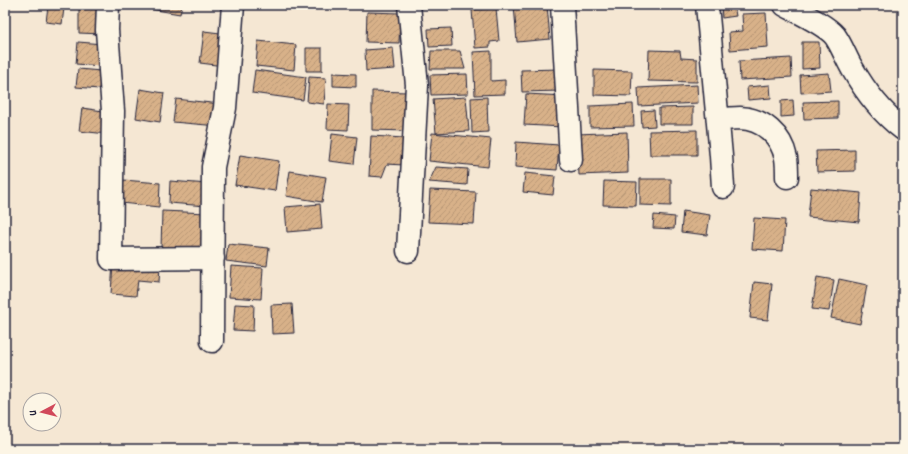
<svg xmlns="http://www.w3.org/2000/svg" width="908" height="454" font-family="Dekko,sans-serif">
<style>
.building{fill:url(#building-hatch);stroke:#22223b}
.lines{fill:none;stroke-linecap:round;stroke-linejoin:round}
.minor-casing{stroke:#22223b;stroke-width:25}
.minor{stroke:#fcf5e5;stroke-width:22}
</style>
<defs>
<pattern id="building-hatch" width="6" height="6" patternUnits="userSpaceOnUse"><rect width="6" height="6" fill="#d8b189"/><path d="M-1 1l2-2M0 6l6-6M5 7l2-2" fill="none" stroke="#b99877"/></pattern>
</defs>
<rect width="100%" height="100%" fill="#f5e7d3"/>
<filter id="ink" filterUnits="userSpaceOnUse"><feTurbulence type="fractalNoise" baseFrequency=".025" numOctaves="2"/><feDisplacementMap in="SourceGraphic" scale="8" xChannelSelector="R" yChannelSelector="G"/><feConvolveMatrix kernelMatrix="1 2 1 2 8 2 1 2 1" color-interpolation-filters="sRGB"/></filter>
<g filter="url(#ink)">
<path class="building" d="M79,5H102V34L79,33Z
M138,5H182L180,14L138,7Z
M514,5H547L550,39L517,42Z
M721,5H734L736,16L722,18Z
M48,6L64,8L62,24L46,22Z
M496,8L499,41L490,42V47L475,48L472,10Z
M367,12L400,13L399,43L366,42Z
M766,13L768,47L730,50L729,32L743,31L742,14Z
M451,28L452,46L429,47L428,29Z
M204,31L228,34L224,66L200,63Z
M258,41L296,45L294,70L256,66Z
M78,42L103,44L101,66L76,64Z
M802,42H819L820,68L802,69Z
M306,48H322V71H306Z
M393,48L395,69L366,71L365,50Z
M649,50L680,51L681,58L697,59V82L648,81Z
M431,51H460L465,69H430Z
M491,51V81L505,80V94L475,95L473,52Z
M791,58L792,77L740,80L739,61Z
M78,69L101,71L99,89L76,87Z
M559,69L560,91L522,92L521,70Z
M255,70L306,77L303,100L252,93Z
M594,70L632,71L631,96L594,95Z
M333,73L356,74V87L333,86Z
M829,73L831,91L801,93L800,75Z
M467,74L468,94L431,95L430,75Z
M309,77L326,78L324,104L307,102Z
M697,85L698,103L639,106L638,88Z
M770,85L771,98L748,100L747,87Z
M140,89L164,93L160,122L136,118Z
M372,91L407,92V131L372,130Z
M526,94L565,96L564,127L524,125Z
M466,97L469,131L436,133L433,99Z
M487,97L488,132L472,133L471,98Z
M176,99L220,104L218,126L173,122Z
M793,100L794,116L781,117V101Z
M838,101V118L804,119L803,102Z
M328,104L349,105L348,130L327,129Z
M633,104L634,126L590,127V106Z
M693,107V124H659V108Z
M82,108L110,112L107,134L79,131Z
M654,110L655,126L642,127L641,111Z
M697,130V155H650L649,131Z
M627,132L628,173L579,175L577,134Z
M432,133L491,139L488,167L429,161Z
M332,134L357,137L354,164L329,161Z
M371,136L404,138L403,165L387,164L382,177L369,176Z
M516,142L559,145L557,170L515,167Z
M855,150V171L817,172L816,151Z
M240,155L279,161L275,191L235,185Z
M436,167L468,169L467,185L429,182Z
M290,171L326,177L322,202L286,196Z
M525,173L555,176L553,195L523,192Z
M640,179H671V206L640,205Z
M123,180L160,183L159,207L121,203Z
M170,181L208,184L206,206L169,203Z
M604,181L637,182L636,206L603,205Z
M811,188L861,193L859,222L808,217Z
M430,190L476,192L474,224L428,222Z
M320,204L322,229L287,232L285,207Z
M162,211L207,213L206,250L161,249Z
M683,211L710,215L707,235L681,232Z
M654,215L675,217L674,229L653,228Z
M754,218L785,220L783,251L752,249Z
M228,244L269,248L267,266L226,261Z
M113,262L160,266L159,282L138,280L136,296L111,294Z
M231,266L263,268L261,299L229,297Z
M817,277L834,280L829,311L812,309Z
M839,279L867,285L860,324L831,318Z
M754,282L772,284L768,320L750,318Z
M235,304L254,305L253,331L233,330Z
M292,304L294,333L272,334L271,305Z"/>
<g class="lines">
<g class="minor-casing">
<path id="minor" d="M108,5L107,30L113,111L111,259L213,258
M562,5L571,160
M707,5L721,156L723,187
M785,5C798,12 826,25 835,36C842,46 846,58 852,68C865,91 882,113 903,129
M718,120C725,119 733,118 740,118C763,119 781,135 786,158C787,164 787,171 787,177
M408,251L417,85L409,5
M212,341L213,167L225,108L233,5"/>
</g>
<use href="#minor" class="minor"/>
</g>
</g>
<rect width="908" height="454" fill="none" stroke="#fcf5e5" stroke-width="20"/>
<rect x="10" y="10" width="888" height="434" fill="none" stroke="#22223b" stroke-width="1.5" filter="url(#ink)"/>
<g transform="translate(42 412) rotate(263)"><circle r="19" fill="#fcf5e5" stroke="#a5a1a1"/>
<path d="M0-3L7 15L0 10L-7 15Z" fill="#d1495b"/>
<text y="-6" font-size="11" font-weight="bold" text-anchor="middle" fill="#22223b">U</text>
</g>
</svg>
